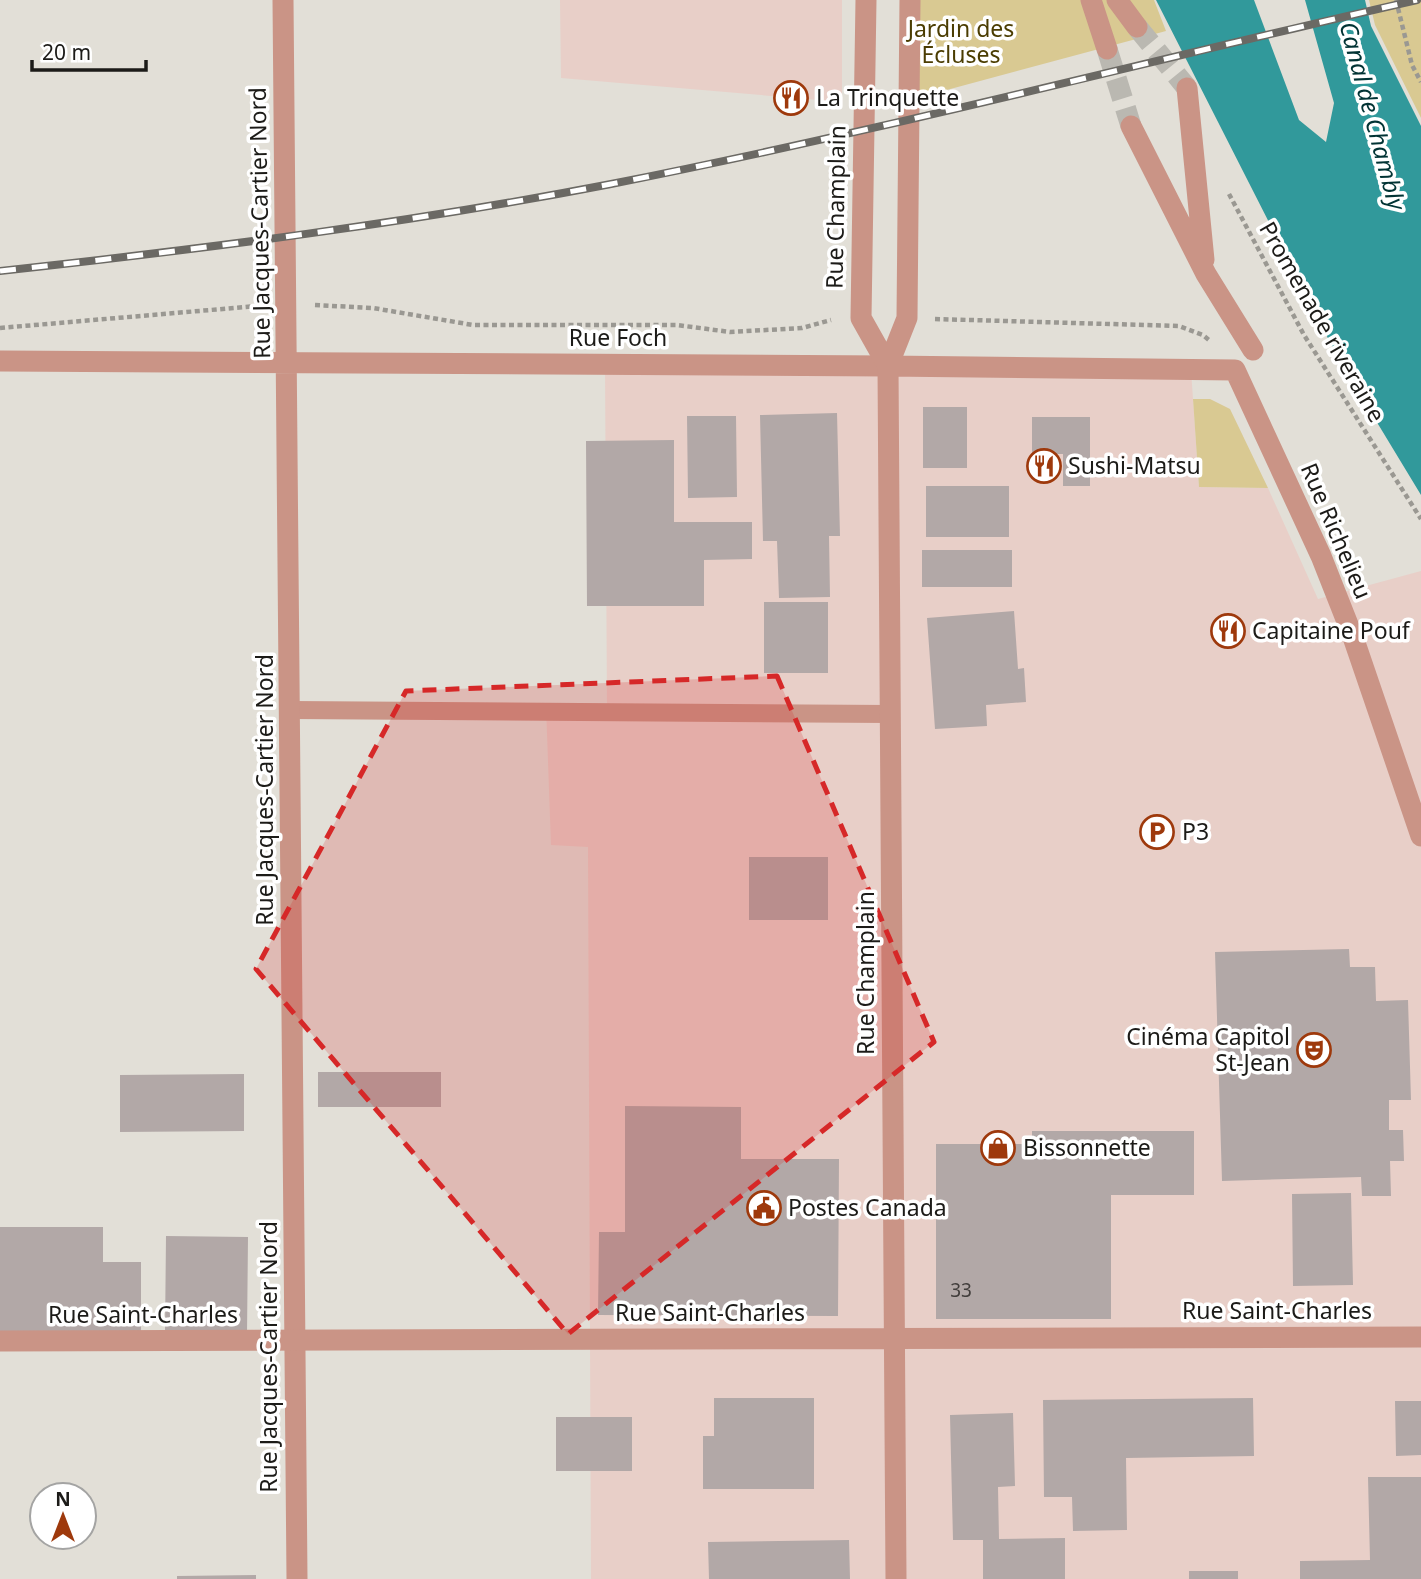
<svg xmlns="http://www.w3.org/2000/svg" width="1421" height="1579" font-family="'Noto Sans',sans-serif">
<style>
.commercial{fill:#e8cfc8}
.green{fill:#d9c992}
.water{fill:#31999b}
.building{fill:#b2a8a7}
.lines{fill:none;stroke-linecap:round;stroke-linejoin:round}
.pedestrian-tunnel{stroke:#bab8b1;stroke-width:21;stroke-dasharray:21 10;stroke-linecap:butt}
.path{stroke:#9a9892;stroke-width:4.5;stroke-dasharray:5 3.5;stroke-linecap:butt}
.service{stroke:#ca9486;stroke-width:18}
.pedestrian{stroke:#ca9486;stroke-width:21}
.minor{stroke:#ca9486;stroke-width:21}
.tertiary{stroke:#ca9486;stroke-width:21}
.rail-casing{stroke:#6b6964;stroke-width:8}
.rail{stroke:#fff;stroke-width:5;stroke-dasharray:16;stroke-linecap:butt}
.marked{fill:#d62828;fill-opacity:0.2;stroke:#d62828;stroke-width:5;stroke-dasharray:14 9;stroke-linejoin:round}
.labels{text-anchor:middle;stroke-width:7;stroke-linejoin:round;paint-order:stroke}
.number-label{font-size:19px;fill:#423e3c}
.park-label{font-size:23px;fill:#4b3d02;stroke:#fff}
.poi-label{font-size:23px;fill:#1c1b18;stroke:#fff;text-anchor:start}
.street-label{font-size:23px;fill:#1c1b18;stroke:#fff}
.water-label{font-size:24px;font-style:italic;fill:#013334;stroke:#fff}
</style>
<rect width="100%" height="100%" fill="#e2dfd7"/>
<path class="commercial" d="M560,0H842V102L561,78Z
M605,365L1191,370L1199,487L1268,488L1318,599L1421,571V1579H591L588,847L551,845L546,705L607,709Z"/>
<path class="green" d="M919,0H1154L1166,31L917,98Z
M1369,0H1421V118L1375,25Z
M1193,399H1210L1230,409L1268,488L1199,487Z"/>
<path class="water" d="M1156,0H1254L1299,120L1326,142L1334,103L1305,0H1365L1371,26L1421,126V495L1338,358Z"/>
<path class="building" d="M923,407H967V468H923Z
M837,413L840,536H829L830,597L779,598L777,541H763L760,415Z
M687,416H736L737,497L688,498Z
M1032,417H1090V486H1063V454H1032Z
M674,440V522H752V559L704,560V606H587L586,441Z
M926,486H1009V537H926Z
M922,550H1012V587H922Z
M764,602H828V673H764Z
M1014,611L1018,669L1024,668L1026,702L986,705L987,726L935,729L927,618Z
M749,857H828V920H749Z
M1349,949L1350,967H1375L1376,1001L1408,1000L1411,1100H1389V1130H1403L1404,1161H1390L1391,1196H1362L1361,1177L1222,1181L1215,952Z
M318,1072H441V1107H318Z
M244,1074V1131L120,1132V1075Z
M625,1106L741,1107V1159H839L838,1316L598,1315L599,1232H625Z
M1032,1131H1194V1195H1111V1319H936V1144H1032Z
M1351,1193L1353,1285L1293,1286L1292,1194Z
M0,1227H103V1262H141V1333H0Z
M166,1236L248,1237L247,1335L165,1333Z
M714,1398H814V1489H703V1436H714Z
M1253,1398L1254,1456L1126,1458L1127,1530L1073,1531L1072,1497H1044L1043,1400Z
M1395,1401H1421V1455L1396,1456Z
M1013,1413L1015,1486L998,1487L999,1539L1065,1538V1579H983V1540H953L950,1415Z
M556,1417H632V1471H556Z
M1368,1477H1421V1579H1300V1561L1370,1560Z
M849,1540L850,1579H709L708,1542Z
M1189,1571H1238V1579H1189Z
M256,1575V1579H177V1576Z"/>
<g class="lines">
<path class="pedestrian-tunnel" d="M1137,27L1187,88
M1107,49L1131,126"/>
<path class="path" d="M1396,0L1412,65L1421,82
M1229,194L1304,335L1421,519
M315,305L373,308L473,325H677L730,332L802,328L831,320
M935,319L1179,326L1203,335L1209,340
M0,328L257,306"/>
<path class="service" d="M291,710L890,714"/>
<path class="pedestrian" d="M1091,0L1107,49
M1117,0L1137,27
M1187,88L1204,260
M1131,126L1206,274L1253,350"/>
<path class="minor" d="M283,0L297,1579
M0,361L888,366"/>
<path class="tertiary" d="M866,0L861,318L888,366
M888,366L1235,370L1321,556L1353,637L1421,836
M0,1341L1421,1337
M896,1579L888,366L907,318L910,0"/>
<g class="rail-casing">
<path id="rail" d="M0,271C204,249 409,223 611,184C881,131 1148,61 1417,0"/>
</g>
<use href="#rail" class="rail"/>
</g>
<path class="marked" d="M777,676L934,1042L568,1334L256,969L406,691Z"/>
<defs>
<g id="restaurant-ring" transform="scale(1.75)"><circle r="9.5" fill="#fff" stroke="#9e390c" stroke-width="1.5"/><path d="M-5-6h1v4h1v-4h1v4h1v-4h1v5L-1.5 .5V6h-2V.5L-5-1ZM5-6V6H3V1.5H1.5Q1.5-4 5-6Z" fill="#9e390c"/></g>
<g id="parking-ring" transform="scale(1.75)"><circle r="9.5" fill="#fff" stroke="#9e390c" stroke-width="1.5"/><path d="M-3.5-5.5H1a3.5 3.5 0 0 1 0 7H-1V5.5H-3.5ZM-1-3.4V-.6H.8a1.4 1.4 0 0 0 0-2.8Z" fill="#9e390c"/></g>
<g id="theatre-ring" transform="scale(1.75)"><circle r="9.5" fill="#fff" stroke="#9e390c" stroke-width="1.5"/><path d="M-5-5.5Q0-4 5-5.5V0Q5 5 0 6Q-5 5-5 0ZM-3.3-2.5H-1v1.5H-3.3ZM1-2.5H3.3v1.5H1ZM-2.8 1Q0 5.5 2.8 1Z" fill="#9e390c"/></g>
<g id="shop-ring" transform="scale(1.75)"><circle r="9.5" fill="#fff" stroke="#9e390c" stroke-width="1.5"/><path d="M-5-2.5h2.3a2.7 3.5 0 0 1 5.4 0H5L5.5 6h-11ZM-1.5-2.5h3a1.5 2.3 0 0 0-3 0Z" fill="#9e390c"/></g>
<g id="civic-ring" transform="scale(1.75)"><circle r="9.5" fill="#fff" stroke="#9e390c" stroke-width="1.5"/><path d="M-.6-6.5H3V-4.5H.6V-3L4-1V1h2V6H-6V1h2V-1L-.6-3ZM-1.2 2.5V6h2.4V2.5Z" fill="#9e390c"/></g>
</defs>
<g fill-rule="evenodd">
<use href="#restaurant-ring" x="791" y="98"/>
<use href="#restaurant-ring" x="1044" y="466"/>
<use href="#restaurant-ring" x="1228" y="631"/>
<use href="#parking-ring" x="1157" y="832"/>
<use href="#theatre-ring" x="1314" y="1050"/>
<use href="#shop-ring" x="998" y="1148"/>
<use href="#civic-ring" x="764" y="1208"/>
</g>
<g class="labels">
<g class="number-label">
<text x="961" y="1297">33</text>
</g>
<g class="park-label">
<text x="961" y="37">Jardin des<tspan x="961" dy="26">Écluses</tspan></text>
</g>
<g class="poi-label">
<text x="816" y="106">La Trinquette</text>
<text x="1068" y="474">Sushi-Matsu</text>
<text x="1252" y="639">Capitaine Pouf</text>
<text x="1182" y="840">P3</text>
<text x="1290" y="1045" text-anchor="end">Cinéma Capitol<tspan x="1290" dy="26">St-Jean</tspan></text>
<text x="1023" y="1156">Bissonnette</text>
<text x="788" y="1216">Postes Canada</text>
</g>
<g class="street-label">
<text transform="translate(836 207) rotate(-89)" y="8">Rue Champlain</text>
<text transform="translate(260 223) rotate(-91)" y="8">Rue Jacques-Cartier Nord</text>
<text transform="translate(1322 322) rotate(60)" y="8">Promenade riveraine</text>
<text x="618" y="346">Rue Foch</text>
<text transform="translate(1336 531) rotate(67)" y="8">Rue Richelieu</text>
<text transform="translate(265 790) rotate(-90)" y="8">Rue Jacques-Cartier Nord</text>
<text transform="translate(866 973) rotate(-90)" y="8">Rue Champlain</text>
<text x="1277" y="1319">Rue Saint-Charles</text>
<text x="710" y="1321">Rue Saint-Charles</text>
<text x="143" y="1323">Rue Saint-Charles</text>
<text transform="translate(269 1357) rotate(-90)" y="8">Rue Jacques-Cartier Nord</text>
</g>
<g class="water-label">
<text transform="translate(1372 116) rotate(75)" y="8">Canal de Chambly</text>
</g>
</g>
<g transform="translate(63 1516)"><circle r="33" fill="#ffffff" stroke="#a4a4a3" stroke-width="2"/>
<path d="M0-5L12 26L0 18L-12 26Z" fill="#9e390c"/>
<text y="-10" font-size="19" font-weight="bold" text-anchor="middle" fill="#1c1b18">N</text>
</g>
<path d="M32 60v10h114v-10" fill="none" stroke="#1c1b18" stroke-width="3.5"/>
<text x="42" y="60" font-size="21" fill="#1c1b18" stroke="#ffffff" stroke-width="5" paint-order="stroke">20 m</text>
</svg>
